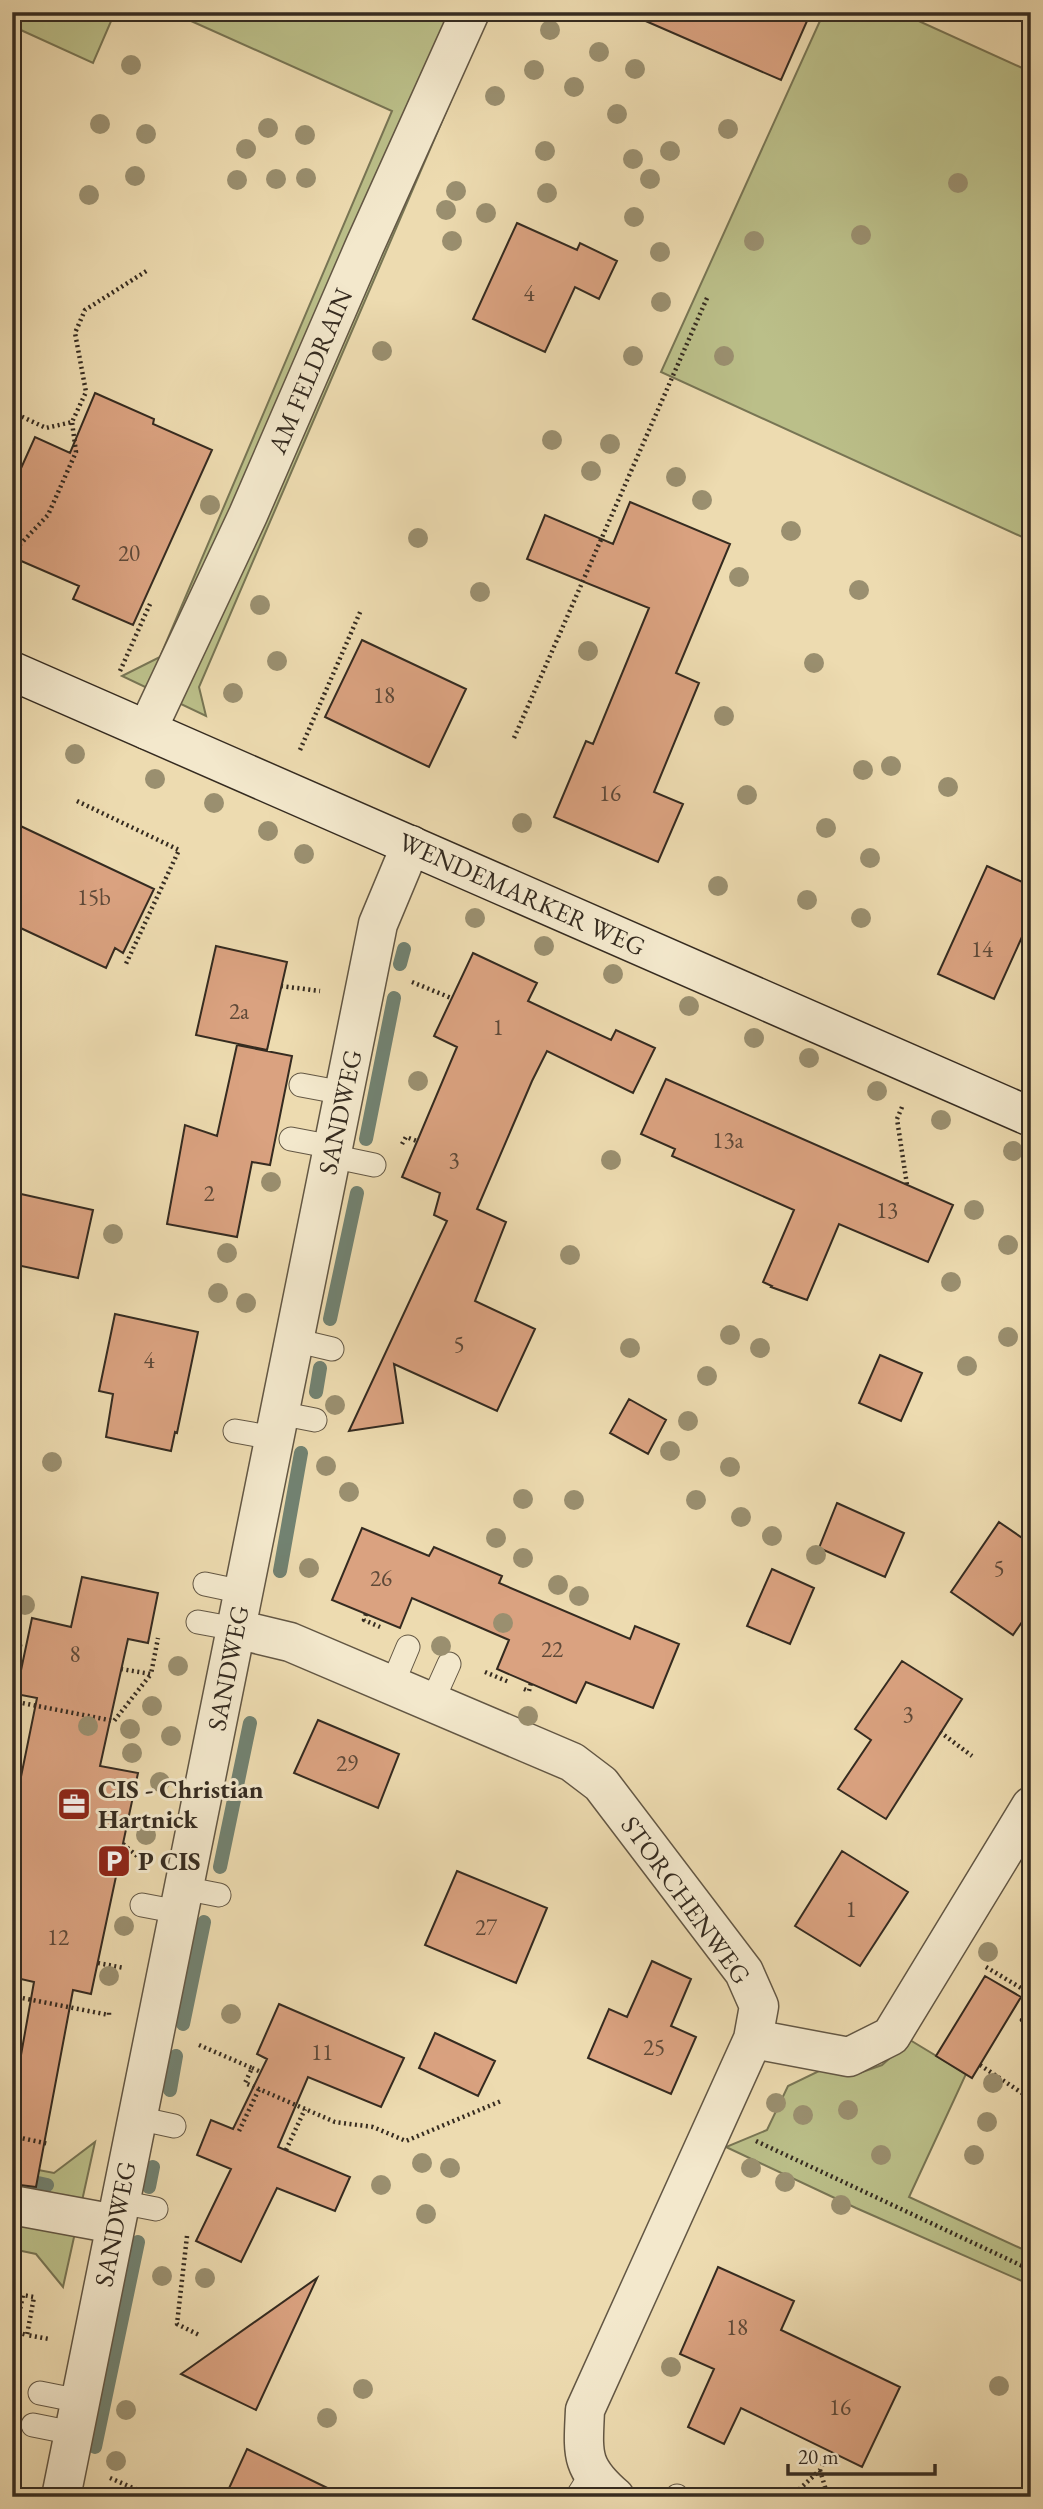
<svg xmlns="http://www.w3.org/2000/svg" width="1043" height="2509" font-family="'EB Garamond',serif">
<style>
.green{fill:#bbbf89;stroke:#787554;stroke-width:2}
.lines{fill:none;stroke-linecap:round;stroke-linejoin:round}
.stream{stroke:#728271;stroke-width:14}
.building{fill:#daa280;stroke:#352b20;stroke-width:2}
.lane-casing{stroke:#635744;stroke-width:25}
.street-casing{stroke:#635744;stroke-width:41}
.secondary-casing{stroke:#352b20;stroke-width:41}
.path{stroke:#352b20;stroke-width:4.5;stroke-dasharray:2 3.5;stroke-linecap:butt}
.lane{stroke:#f3e8cc;stroke-width:23}
.street{stroke:#f3e8cc;stroke-width:38}
.secondary{stroke:#f3e8cc;stroke-width:38}
.tree{fill:#9a8f6f}
.labels{text-anchor:middle;stroke-width:6;stroke-linejoin:round;paint-order:stroke}
.number-label{font-size:23px;fill:#5e4938}
.street-label{font-size:26px;fill:#352b20;stroke:#f3e8cc}
.poi-label{font-size:26px;font-weight:bold;fill:#352b20;stroke:#f3e8cc;text-anchor:start}
</style>
<rect width="100%" height="100%" fill="#eddbb0"/>
<filter id="stains"><feTurbulence type="fractalNoise" baseFrequency=".00286" numOctaves="4"/><feColorMatrix values="0 0 0 0 .2 0 0 0 0 .09 0 0 0 0 .02 0 0 0 .5 -.17"/></filter>
<radialGradient id="worn" r=".72"><stop offset=".6" stop-color="#630" stop-opacity="0"/><stop offset="1" stop-color="#630" stop-opacity=".3"/></radialGradient>
<path class="green" d="M12,12H115L93,63L12,26Z
M171,12H489L199,687L206,716L122,676L160,657L392,111Z
M824,12H899L1031,72V541L661,372Z
M910,2040L966,2074L909,2197L1031,2253V2285L856,2208L726,2147L767,2130L788,2086L821,2070L851,2076L882,2065Z
M95,2142L63,2287L36,2254L12,2249V2165L54,2173Z"/>
<g class="lines">
<path class="stream" d="M400,964L404,949
M366,1139L394,998
M330,1319L357,1193
M316,1392L320,1368
M280,1571L301,1453
M220,1867L250,1723
M183,2024L204,1922
M170,2090L176,2056
M20,2179L47,2185
M149,2187L153,2167
M95,2447L138,2242"/>
</g>
<path class="building" d="M625,12H811L781,80Z
M517,223L577,250L580,243L617,261L599,299L575,287L545,352L473,319Z
M95,393L154,419L153,424L212,450L133,625L73,599L79,586L12,557V475H18L35,437L70,453Z
M630,502L730,544L676,673L699,683L654,792L683,804L658,862L554,817L586,741L593,744L649,608L527,559L545,515L613,544Z
M362,640L466,689L429,767L325,717Z
M12,822L154,889L123,953L115,948L106,968L12,924Z
M987,866L1031,886V917L994,999L938,974Z
M216,946L287,962L267,1050L196,1035Z
M473,953L537,983L528,1001L611,1040L616,1030L655,1048L633,1093L547,1051L532,1081L477,1209L506,1222L475,1301L535,1329L497,1411L394,1364L403,1423L349,1431L447,1221L434,1215L440,1193L402,1177L457,1047L434,1036Z
M237,1045L292,1056L270,1165L252,1162L237,1237L167,1224L185,1125L217,1136Z
M666,1079L953,1205L928,1262L839,1224L807,1300L771,1287L772,1286L763,1282L794,1210L672,1156L675,1149L641,1134Z
M12,1192L93,1210L78,1278L12,1264Z
M115,1314L198,1332L177,1433L175,1432L171,1451L106,1437L113,1394L99,1391Z
M880,1355L922,1373L901,1421L859,1403Z
M629,1399L666,1420L648,1454L610,1433Z
M837,1503L904,1533L885,1577L819,1548Z
M999,1522L1031,1544V1609L1013,1635L951,1592Z
M362,1528L429,1556L434,1547L502,1576L499,1583L630,1639L635,1626L679,1644L653,1708L586,1682L576,1703L497,1669L509,1640L412,1598L400,1628L332,1600Z
M772,1569L814,1588L790,1644L747,1626Z
M82,1577L158,1593L148,1643L128,1639L100,1766L138,1773L91,1994L73,1990L36,2187L12,2184V2053L21,2055L34,1982L12,1977V1821L37,1698L16,1694L32,1618L71,1627Z
M902,1661L962,1699L886,1819L838,1789L871,1740L855,1729Z
M318,1720L399,1754L378,1808L294,1773Z
M842,1851L908,1892L860,1966L795,1926Z
M457,1871L547,1908L516,1983L425,1945Z
M652,1961L691,1979L671,2026L696,2037L671,2094L588,2058L609,2009L627,2017Z
M985,1976L1021,1997L972,2078L936,2056Z
M279,2004L404,2058L381,2107L308,2077L278,2147L350,2177L335,2211L277,2188L241,2262L196,2241L231,2169L197,2155L211,2120L233,2129L267,2059L257,2054Z
M435,2033L495,2061L478,2096L419,2068Z
M718,2267L794,2301L781,2330L900,2387L862,2467L741,2408L724,2444L688,2427L714,2369L680,2354Z
M317,2278L256,2410L181,2374Z
M247,2449L346,2497H225Z"/>
<g class="lines">
<g class="lane-casing">
<path id="lane" d="M301,1085L344,1093
M291,1139L333,1147
M331,1156L374,1165
M294,1340L332,1349
M279,1413L315,1420
M235,1431L274,1438
M205,1584L243,1592
M198,1622L236,1629
M392,1685L408,1647
M432,1702L449,1664
M183,1888L219,1895
M142,1905L179,1912
M137,2118L174,2126
M120,2202L156,2209
M40,2393L80,2401
M33,2425L73,2433
M577,2497L591,2475
M676,2497L677,2496"/>
</g>
<g class="street-casing">
<path id="street" d="M147,730L248,515L365,245L470,12
M236,1629L290,1642L572,1762L601,1784L744,1972L759,2006L753,2039L585,2410C583,2454 580,2467 615,2497
M753,2039L849,2057L891,2036L1031,1806
M12,2205L115,2224
M61,2497L378,924L411,845"/>
</g>
<g class="secondary-casing">
<path id="secondary" d="M12,671L1031,1117"/>
</g>
<path class="path" d="M12,412L46,428L72,422L86,392L75,333L85,310L148,270
M12,553L48,515L76,452L72,422
M120,671L150,604
M514,738L707,298
M300,750L361,610
M77,801L179,850L125,966
M412,982L451,998
M281,986L320,991
M902,1107L897,1119L907,1185
M402,1144L406,1137L417,1141
M366,1614L364,1620L380,1627
M121,1669L151,1674L158,1638
M485,1672L509,1682
M12,1684L21,1641
M524,1689L529,1691L531,1683
M12,1701L114,1721L151,1674
M940,1732L972,1756
M123,1844L144,1862
M98,1963L124,1968
M986,1967L1031,1994
M12,1996L109,2015V2012
M1031,2005L1022,2020L1031,2025
M199,2045L252,2068L245,2083L335,2122L373,2127L406,2141L501,2101
M980,2065L1031,2099
M252,2068L261,2072
M239,2131L259,2089
M12,2136L49,2144
M756,2141L1031,2270
M286,2150L305,2109
M187,2236L177,2324L201,2336
M12,2324L17,2325L23,2295L34,2297L27,2335L49,2339
M12,2331L27,2335
M820,2470L828,2497
M110,2478L154,2497
M791,2497L820,2470L829,2451"/>
<use href="#lane" class="lane"/>
<use href="#street" class="street"/>
<use href="#secondary" class="secondary"/>
</g>
<g class="tree">
<circle cx="550" cy="30" r="10"/>
<circle cx="599" cy="52" r="10"/>
<circle cx="131" cy="65" r="10"/>
<circle cx="635" cy="69" r="10"/>
<circle cx="534" cy="70" r="10"/>
<circle cx="574" cy="87" r="10"/>
<circle cx="495" cy="96" r="10"/>
<circle cx="617" cy="114" r="10"/>
<circle cx="100" cy="124" r="10"/>
<circle cx="268" cy="128" r="10"/>
<circle cx="728" cy="129" r="10"/>
<circle cx="146" cy="134" r="10"/>
<circle cx="305" cy="135" r="10"/>
<circle cx="246" cy="149" r="10"/>
<circle cx="545" cy="151" r="10"/>
<circle cx="670" cy="151" r="10"/>
<circle cx="633" cy="159" r="10"/>
<circle cx="135" cy="176" r="10"/>
<circle cx="306" cy="178" r="10"/>
<circle cx="276" cy="179" r="10"/>
<circle cx="650" cy="179" r="10"/>
<circle cx="237" cy="180" r="10"/>
<circle cx="958" cy="183" r="10"/>
<circle cx="456" cy="191" r="10"/>
<circle cx="547" cy="193" r="10"/>
<circle cx="89" cy="195" r="10"/>
<circle cx="446" cy="210" r="10"/>
<circle cx="486" cy="213" r="10"/>
<circle cx="634" cy="217" r="10"/>
<circle cx="861" cy="235" r="10"/>
<circle cx="452" cy="241" r="10"/>
<circle cx="754" cy="241" r="10"/>
<circle cx="660" cy="252" r="10"/>
<circle cx="661" cy="302" r="10"/>
<circle cx="382" cy="351" r="10"/>
<circle cx="633" cy="356" r="10"/>
<circle cx="724" cy="356" r="10"/>
<circle cx="552" cy="440" r="10"/>
<circle cx="610" cy="444" r="10"/>
<circle cx="591" cy="471" r="10"/>
<circle cx="676" cy="477" r="10"/>
<circle cx="702" cy="500" r="10"/>
<circle cx="210" cy="505" r="10"/>
<circle cx="791" cy="531" r="10"/>
<circle cx="418" cy="538" r="10"/>
<circle cx="739" cy="577" r="10"/>
<circle cx="859" cy="590" r="10"/>
<circle cx="480" cy="592" r="10"/>
<circle cx="260" cy="605" r="10"/>
<circle cx="588" cy="651" r="10"/>
<circle cx="277" cy="661" r="10"/>
<circle cx="814" cy="663" r="10"/>
<circle cx="233" cy="693" r="10"/>
<circle cx="724" cy="716" r="10"/>
<circle cx="75" cy="754" r="10"/>
<circle cx="891" cy="766" r="10"/>
<circle cx="863" cy="770" r="10"/>
<circle cx="155" cy="779" r="10"/>
<circle cx="948" cy="787" r="10"/>
<circle cx="747" cy="795" r="10"/>
<circle cx="214" cy="803" r="10"/>
<circle cx="522" cy="823" r="10"/>
<circle cx="826" cy="828" r="10"/>
<circle cx="268" cy="831" r="10"/>
<circle cx="304" cy="854" r="10"/>
<circle cx="870" cy="858" r="10"/>
<circle cx="718" cy="886" r="10"/>
<circle cx="807" cy="900" r="10"/>
<circle cx="475" cy="918" r="10"/>
<circle cx="861" cy="918" r="10"/>
<circle cx="544" cy="946" r="10"/>
<circle cx="613" cy="974" r="10"/>
<circle cx="689" cy="1006" r="10"/>
<circle cx="754" cy="1038" r="10"/>
<circle cx="809" cy="1058" r="10"/>
<circle cx="418" cy="1081" r="10"/>
<circle cx="877" cy="1091" r="10"/>
<circle cx="941" cy="1120" r="10"/>
<circle cx="1013" cy="1151" r="10"/>
<circle cx="611" cy="1160" r="10"/>
<circle cx="271" cy="1182" r="10"/>
<circle cx="974" cy="1210" r="10"/>
<circle cx="113" cy="1234" r="10"/>
<circle cx="1008" cy="1245" r="10"/>
<circle cx="227" cy="1253" r="10"/>
<circle cx="570" cy="1255" r="10"/>
<circle cx="951" cy="1282" r="10"/>
<circle cx="218" cy="1293" r="10"/>
<circle cx="246" cy="1303" r="10"/>
<circle cx="730" cy="1335" r="10"/>
<circle cx="1008" cy="1337" r="10"/>
<circle cx="630" cy="1348" r="10"/>
<circle cx="760" cy="1348" r="10"/>
<circle cx="967" cy="1366" r="10"/>
<circle cx="707" cy="1376" r="10"/>
<circle cx="335" cy="1405" r="10"/>
<circle cx="688" cy="1421" r="10"/>
<circle cx="670" cy="1451" r="10"/>
<circle cx="52" cy="1462" r="10"/>
<circle cx="326" cy="1466" r="10"/>
<circle cx="730" cy="1467" r="10"/>
<circle cx="349" cy="1492" r="10"/>
<circle cx="523" cy="1499" r="10"/>
<circle cx="574" cy="1500" r="10"/>
<circle cx="696" cy="1500" r="10"/>
<circle cx="741" cy="1517" r="10"/>
<circle cx="772" cy="1536" r="10"/>
<circle cx="496" cy="1538" r="10"/>
<circle cx="816" cy="1555" r="10"/>
<circle cx="523" cy="1558" r="10"/>
<circle cx="309" cy="1568" r="10"/>
<circle cx="558" cy="1585" r="10"/>
<circle cx="579" cy="1596" r="10"/>
<circle cx="25" cy="1605" r="10"/>
<circle cx="503" cy="1623" r="10"/>
<circle cx="441" cy="1646" r="10"/>
<circle cx="178" cy="1666" r="10"/>
<circle cx="152" cy="1706" r="10"/>
<circle cx="528" cy="1716" r="10"/>
<circle cx="88" cy="1726" r="10"/>
<circle cx="130" cy="1729" r="10"/>
<circle cx="171" cy="1736" r="10"/>
<circle cx="132" cy="1753" r="10"/>
<circle cx="160" cy="1782" r="10"/>
<circle cx="146" cy="1835" r="10"/>
<circle cx="124" cy="1926" r="10"/>
<circle cx="988" cy="1952" r="10"/>
<circle cx="109" cy="1976" r="10"/>
<circle cx="231" cy="2014" r="10"/>
<circle cx="993" cy="2083" r="10"/>
<circle cx="776" cy="2103" r="10"/>
<circle cx="848" cy="2110" r="10"/>
<circle cx="803" cy="2115" r="10"/>
<circle cx="987" cy="2122" r="10"/>
<circle cx="881" cy="2155" r="10"/>
<circle cx="974" cy="2155" r="10"/>
<circle cx="422" cy="2163" r="10"/>
<circle cx="450" cy="2168" r="10"/>
<circle cx="751" cy="2168" r="10"/>
<circle cx="785" cy="2182" r="10"/>
<circle cx="381" cy="2185" r="10"/>
<circle cx="841" cy="2205" r="10"/>
<circle cx="426" cy="2214" r="10"/>
<circle cx="162" cy="2276" r="10"/>
<circle cx="205" cy="2278" r="10"/>
<circle cx="671" cy="2367" r="10"/>
<circle cx="999" cy="2386" r="10"/>
<circle cx="363" cy="2389" r="10"/>
<circle cx="126" cy="2410" r="10"/>
<circle cx="327" cy="2418" r="10"/>
<circle cx="116" cy="2461" r="10"/>
</g>
<defs>
<g id="office-square" transform="scale(1.75)"><rect x="-9" y="-9" width="18" height="18" rx="4" fill="#8f2418" stroke="#f3e8cc"/><path d="M-6-3h4V-5.5h4V-3h4V5H-6ZM-1-4.5V-3h2v-1.5ZM-6 0V1H6V0Z" fill="#fff"/></g>
<g id="parking-square" transform="scale(1.75)"><rect x="-9" y="-9" width="18" height="18" rx="4" fill="#8f2418" stroke="#f3e8cc"/><path d="M-3.5-5.5H1a3.5 3.5 0 0 1 0 7H-1V5.5H-3.5ZM-1-3.4V-.6H.8a1.4 1.4 0 0 0 0-2.8Z" fill="#fff"/></g>
</defs>
<g fill-rule="evenodd">
<use href="#office-square" x="74" y="1804"/>
<use href="#parking-square" x="114" y="1861"/>
</g>
<g class="labels">
<g class="number-label">
<text x="529" y="301">4</text>
<text x="129" y="561">20</text>
<text x="384" y="703">18</text>
<text x="610" y="801">16</text>
<text x="94" y="905">15b</text>
<text x="982" y="957">14</text>
<text x="239" y="1019">2a</text>
<text x="498" y="1035">1</text>
<text x="728" y="1148">13a</text>
<text x="454" y="1168">3</text>
<text x="209" y="1201">2</text>
<text x="887" y="1218">13</text>
<text x="459" y="1352">5</text>
<text x="149" y="1368">4</text>
<text x="999" y="1576">5</text>
<text x="381" y="1586">26</text>
<text x="552" y="1657">22</text>
<text x="75" y="1662">8</text>
<text x="908" y="1722">3</text>
<text x="347" y="1771">29</text>
<text x="851" y="1917">1</text>
<text x="486" y="1935">27</text>
<text x="58" y="1945">12</text>
<text x="654" y="2055">25</text>
<text x="322" y="2060">11</text>
<text x="737" y="2335">18</text>
<text x="840" y="2415">16</text>
</g>
<g class="street-label">
<text transform="translate(310 371) rotate(-67)" y="9">AM FELDRAIN</text>
<text transform="translate(522 894) rotate(24)" y="9">WENDEMARKER WEG</text>
<text transform="translate(340 1112) rotate(-78)" y="9">SANDWEG</text>
<text transform="translate(228 1668) rotate(-79)" y="9">SANDWEG</text>
<text transform="translate(686 1900) rotate(54)" y="9">STORCHENWEG</text>
<text transform="translate(115 2224) rotate(-79)" y="9">SANDWEG</text>
</g>
<g class="poi-label">
<text x="98" y="1798">CIS - Christian<tspan x="98" dy="30">Hartnick</tspan></text>
<text x="138" y="1870">P CIS</text>
</g>
</g>
<rect width="1043" height="2509" fill="none" stroke="#eddbb0" stroke-width="42"/>
<rect x="14" y="14" width="1015" height="2481" fill="none" stroke="#352b20" stroke-width="3.5"/>
<rect x="21" y="21" width="1001" height="2467" fill="none" stroke="#352b20" stroke-width="2"/>
<path d="M788 2464v10h147v-10" fill="none" stroke="#352b20" stroke-width="3.5"/>
<text x="798" y="2464" font-size="21" fill="#352b20" stroke="#f3e8cc" stroke-width="5" paint-order="stroke">20 m</text>
<rect width="100%" height="100%" filter="url(#stains)"/>
<rect width="100%" height="100%" fill="url(#worn)"/>
</svg>
